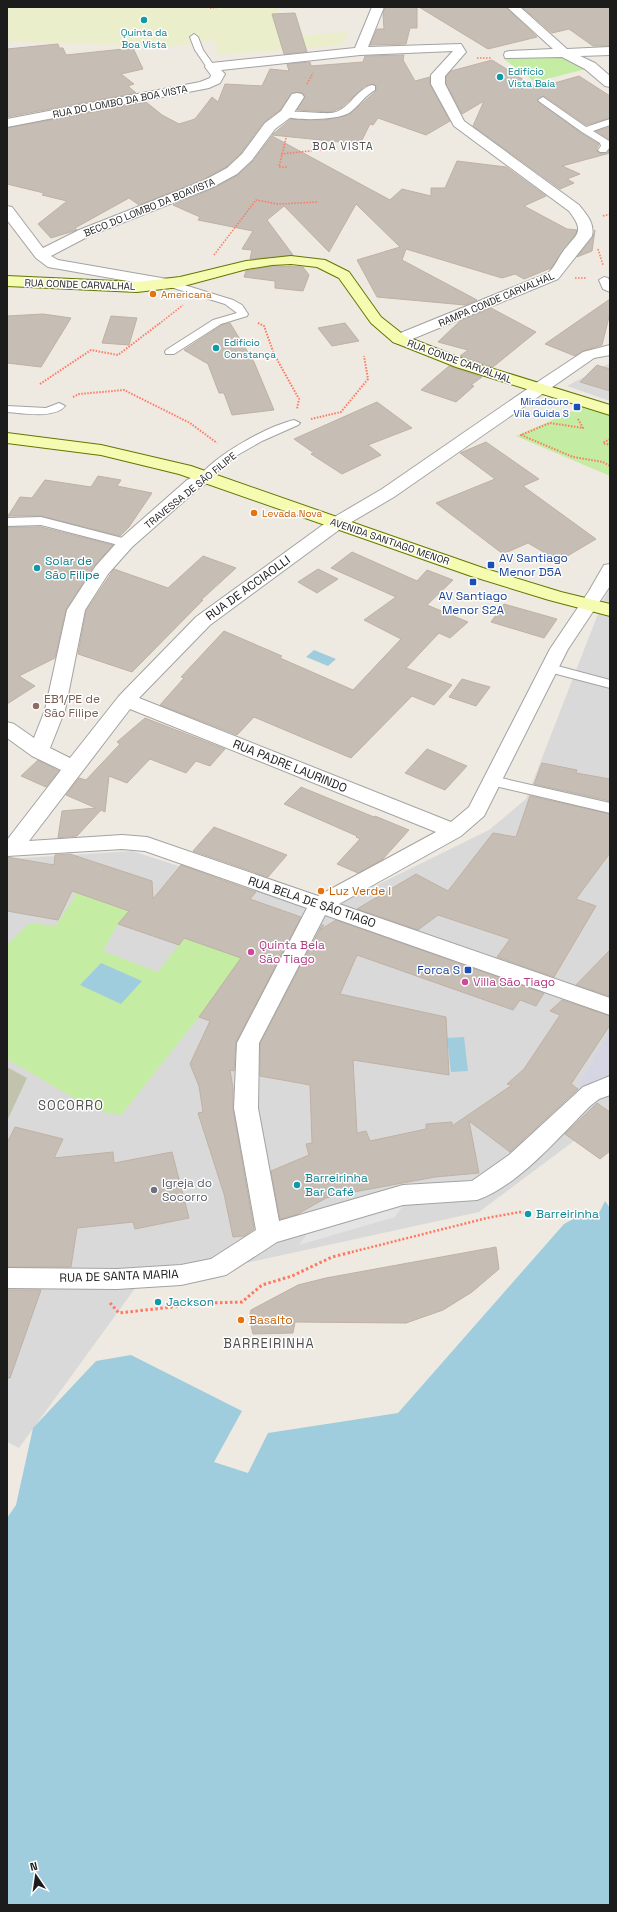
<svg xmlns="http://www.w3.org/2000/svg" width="617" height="1912" font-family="'Space Grotesk',sans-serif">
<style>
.residential{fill:#dad9d9}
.construction{fill:#c2c3ac}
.farmland{fill:#eaeecb}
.grass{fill:#c4eca3}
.parking{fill:#e4e4e4}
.plaza{fill:#d6d5e4}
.water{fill:#9fcdde}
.building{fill:#c6bdb4;stroke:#c0b1a3}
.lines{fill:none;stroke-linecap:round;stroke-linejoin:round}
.lane-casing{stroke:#a3a3a3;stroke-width:2}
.street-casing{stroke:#a3a3a3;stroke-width:2}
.secondary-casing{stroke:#647600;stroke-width:2}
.path-far3{stroke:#ff7861;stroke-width:1.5;stroke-dasharray:1.5 1.5;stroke-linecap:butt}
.path-far2{stroke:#ff7861;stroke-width:2;stroke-dasharray:1.5 1.5;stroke-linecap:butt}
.path-far1{stroke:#ff7861;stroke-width:2.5;stroke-dasharray:2 2;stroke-linecap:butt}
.path{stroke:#ff7861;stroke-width:3;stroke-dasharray:2.5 2.5;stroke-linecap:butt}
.lane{fill:#fff;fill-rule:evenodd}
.street{fill:#fff;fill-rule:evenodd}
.secondary{fill:#f5fcb1;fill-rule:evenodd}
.culture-dot{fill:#0f9aa8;stroke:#fff;stroke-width:1.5}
.food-dot{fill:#e8710a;stroke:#fff;stroke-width:1.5}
.transit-dot{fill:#1a4fb4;stroke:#fff;stroke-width:1.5}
.education-dot{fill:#8d6e63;stroke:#fff;stroke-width:1.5}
.hotel-dot{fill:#d1479c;stroke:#fff;stroke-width:1.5}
.worship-dot{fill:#6b7280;stroke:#fff;stroke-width:1.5}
.labels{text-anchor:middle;stroke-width:3;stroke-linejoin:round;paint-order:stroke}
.far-culture-label{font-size:10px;fill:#0d838f;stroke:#fff;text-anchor:start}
.far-street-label{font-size:10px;fill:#1c1c1c;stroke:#fff}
.far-food-label{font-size:10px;fill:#c56008;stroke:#fff;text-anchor:start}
.far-transit-label{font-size:10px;fill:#164399;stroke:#fff;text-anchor:end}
.far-neighbourhood-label{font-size:11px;letter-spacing:1px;fill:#4f4f4f;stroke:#fff}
.transit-label{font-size:12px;fill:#164399;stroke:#fff;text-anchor:start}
.culture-label{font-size:12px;fill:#0d838f;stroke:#fff;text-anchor:start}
.street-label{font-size:12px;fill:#1c1c1c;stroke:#fff}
.education-label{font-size:12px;fill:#785e54;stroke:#fff;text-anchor:start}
.food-label{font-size:12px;fill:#c56008;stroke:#fff;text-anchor:start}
.hotel-label{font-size:12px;fill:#b23c85;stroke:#fff;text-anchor:start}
.worship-label{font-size:12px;fill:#5b616d;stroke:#fff;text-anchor:start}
.neighbourhood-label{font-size:13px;letter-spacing:1px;fill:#4f4f4f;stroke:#fff}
</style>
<rect width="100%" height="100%" fill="#eeeae1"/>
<path class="residential" d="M610,363V401L567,386Z
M610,588V1114L479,1212L136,1287L19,1448L7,1442V859L132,851L322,912L489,830L526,799L603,601Z"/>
<path class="construction" d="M7,1067L27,1078L7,1121Z"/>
<path class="farmland" d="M7,7H277L286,37L347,32L343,45L218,55L214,40L170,47L7,41Z"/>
<path class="grass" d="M535,55C556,56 568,55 586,69L535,82L504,59Z
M584,406L610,413V476L516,436Z
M77,893L129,911L118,924L103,951L158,972L184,938L241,958L199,1017L121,1115L96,1111L7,1059V945L30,923L56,926Z"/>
<path class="parking" d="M407,1200L395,1217L299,1245L313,1225Z"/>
<path class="plaza" d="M610,1029V1085L591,1093L579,1086Z"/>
<path class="water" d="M314,650L336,659L328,666L306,657Z
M101,963L142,981L121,1004L80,985Z
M464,1037L468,1071L451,1072L447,1038Z
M605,1201L610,1208V1905H7V1518L16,1505L33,1428L96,1361L131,1355L242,1411L214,1462L248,1473L268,1433L398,1413L564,1224L584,1213L596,1219Z"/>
<path class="building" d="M385,7H417V28H410L406,44L370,45L377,29H384L383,14Z
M419,7H506L537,37L488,49Z
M522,7H610V46H593L569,29L552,33Z
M295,13L307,52L284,54L272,14Z
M58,44L59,48H63L66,55L133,48L143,69L121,74L134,84L128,86L136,93L7,117V49Z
M404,55L403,60L415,81L430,77V85L450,121L426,135L378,118L373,125L370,124L360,144L272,135L291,119L325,120L350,114L376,91V86L372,84L365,86L342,107L331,112L297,110L305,96L302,93H292L280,110L264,122L241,153L226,167L202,180L139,205L129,198L75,228L77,230L51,238L38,224L67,201L42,195L44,193L7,184V128L146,102L162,115L179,124L195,119L212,97L218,102L225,84L262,86L270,69L289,71L287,64L310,62L311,66L363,62L365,56Z
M492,60L537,88L579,76L610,96V118L586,125L544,96L537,100L581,133L599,144L596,150L599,153L606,154L610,149V153L562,166L580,174L567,179L574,183L560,189L473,126L484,101L462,114L446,84V77L451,71Z
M610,127V140L596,131Z
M272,136L390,200L402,189L431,196V188H445L457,161L506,167L546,196L524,206L567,229L577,230L576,233L551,268L524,279L515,274L502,278L406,249L402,260L477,300L465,305L377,297L357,260L400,247L356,204L329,252L284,206L267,220L293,255L250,259L252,250L242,249L253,231L198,220L200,217L173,205L214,188L238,175L253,161Z
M595,230L592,251L577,257L593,237Z
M272,266L303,267L309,275L303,291L275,288V281L244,277L246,271Z
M610,299V313L602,345L583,351L575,356L545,344Z
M491,308L536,332L493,367L460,356L468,350L438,342L460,321Z
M43,314L71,318L41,367L7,363V316Z
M111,316L137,318L129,345L102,343Z
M230,323L254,362L274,410L232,415L224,393H219L208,364L184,350L222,325Z
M345,323L359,341L332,346L318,328Z
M597,365L610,369V391L580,382Z
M449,366L482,377L471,385L474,386L456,402L421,390Z
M377,402L412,428L368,445L381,455L342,474L311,454L314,453L294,439Z
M486,442L539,479L523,486L596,539L559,561L528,543L503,554L436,503L495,479L460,453Z
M98,476L121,480L117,486L152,493L129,527L120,536L41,516H8L20,497L32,498L45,480L91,487Z
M7,527H41L113,545L94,566L66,609L55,658L19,676L35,686L7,704Z
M352,552L417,581L427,570L453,580L427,605L468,622L450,638L439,633L406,668L452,685L434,705L412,696L351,758L254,717L237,735L160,705L184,678L181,677L224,631L282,656L280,658L353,690L401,639L364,620L396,597L331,568Z
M203,556L236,568L201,600H203L132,672L78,654L86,611L114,569L168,588Z
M318,569L338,579L317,593L298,582Z
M504,604L557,619L544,638L491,622Z
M462,679L490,687L476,706L449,697Z
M145,718L225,749L210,766L196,761L186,773L150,759L127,783L109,776L105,812L101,810L77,836L58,838L62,811L96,808L66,795L79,778L86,780L120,744L117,742Z
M427,749L467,766L445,790L405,773Z
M38,760L59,771L46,787L21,776Z
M542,763L577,770L576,773L610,779V801L534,784Z
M301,787L374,817L375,816L409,830L382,860L358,873L337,864L360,839L356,837L357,836L284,804Z
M530,796L610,814V853L576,899L596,906L554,977L497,957L510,939L438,915L418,930L357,909L416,874L448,891L493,833L516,837Z
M214,827L287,855L268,877L193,851Z
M70,854L152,881L153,899L181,865L256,892L250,899L301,917L236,1042L234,1071L230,1070L233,1088V1108L254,1229L244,1236L233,1237L224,1194L198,1113L203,1112L199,1086L190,1064L210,1021L199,1017L241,958L184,938L179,945L118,924L129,911L72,891L58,920L7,911V857L54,865L55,855Z
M336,920L544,993L536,1006L520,1000L513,1010L357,955L340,994L446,1017L449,1075L353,1060L357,1133L366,1131L370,1141L426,1129V1124L452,1122V1126L512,1085L507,1084L524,1069L560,1015L550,1011L562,1000L610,1016V1025L571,1084L578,1089L510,1152L469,1121L479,1173L435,1177L343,1194L326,1198L296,1215L280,1219L271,1171L309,1155L306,1144L312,1143L310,1085L260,1076V1043L322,925H324L320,930Z
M610,950V996L576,985Z
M597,1103L610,1112V1151L600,1159L565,1134Z
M15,1127L63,1139L54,1158L113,1152L114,1163L172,1152L189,1218L135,1229L133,1222L77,1228L71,1267H7V1143Z
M496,1247L499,1269L472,1292L443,1310L406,1323L295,1322L293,1333L253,1334L249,1318L251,1310L298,1285L326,1278Z
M7,1290H41L10,1378H7Z"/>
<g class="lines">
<g class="lane-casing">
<path id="lane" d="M194,34L198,37L203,50L215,67L214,69H208L195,50L190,37Z
M372,85L375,86V90C364,96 359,106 349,113C338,120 290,122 281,114C287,109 321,114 331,113C349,111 355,90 372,85Z
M543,97L586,127L610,119V125L593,131L609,141L610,147L606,152H600L598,150L601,146L600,143L582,132L540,102L538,100Z
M604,277L608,278L610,282V292L603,289L599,280Z
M168,280L233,300L242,305L248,314L247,316L221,324L174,354H166L165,352L166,350L213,320L237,313L225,304L164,285L163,283Z
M59,403L65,406C55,419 22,413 7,412V406L46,408Z
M294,420L300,423L298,425L262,441L234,457L209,479L205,481L199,477C215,455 268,426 294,420Z
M41,517L130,540L132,543L126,547L41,525L7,526V518Z
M550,664L610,680V688L545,671L544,668L545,665Z
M492,776L610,803V813L487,784L485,781L487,778Z"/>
</g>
<g class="street-casing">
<path id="street" d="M372,7H384L368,47L461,44L466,52L445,76V84L464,121L579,205C586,214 595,223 592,236L558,279L405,342L399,344L393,342L391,339L393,336L548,273C555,267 557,260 562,253C575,234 587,234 569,211L454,126L431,84V75L453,51L360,55L221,70L225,74L220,83L209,88L7,127V119L200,82L210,78L211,75L205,67L206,64L211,63L355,48Z
M507,7H520L567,49L610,47V55L580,56L595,63L610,76V87L605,86L585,69L562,57L505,58L504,55L505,52L510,51L553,49Z
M297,93L302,94L304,97L291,117L275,129L252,160L237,174L213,187L89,236L51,256L58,260L173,280L176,283L173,286L168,288L48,267L36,258L7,220V206L12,207L43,248L79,230L203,181L227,168L242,154L265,123L281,111L292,94Z
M610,345V355L594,358L394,497L343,527L210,625L139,698L451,822L469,807L550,649L589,591L604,565L610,564V586L568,649L484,816L461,836L339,904L610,998V1015L325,915L259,1043L258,1108L279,1221L403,1185L472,1181L509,1155L583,1087L610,1076V1095L599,1099L590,1106C559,1137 518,1186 477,1200L403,1205L277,1242L226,1275L181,1285L117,1289L7,1288V1268L117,1269L181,1265L211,1259L256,1230L234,1108L237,1043L307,908L145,851L122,849L7,856V840L61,770L32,756L7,738V722L14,724L34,738L45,710L67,610L95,567L120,539L187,480C195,476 201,471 211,473L214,477L211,481L199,488L132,547L108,574L85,610L65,710L50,748L70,758L119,696L196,617L331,519L382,489L533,385L583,352ZM130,709L436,832L318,896L147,837L122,835L29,841Z"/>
</g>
<g class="secondary-casing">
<path id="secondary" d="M291,256L325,260L349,272L381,317L405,336L468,361L610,405V415L456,367L393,342L371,323L339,278L317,267L291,264L272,265L247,269L180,287L137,292L7,286V276L137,282L180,277L246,261Z
M7,433L101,445L191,466L483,568L561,592L610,604V616L549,600L471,576L179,474L101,455L7,443Z"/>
</g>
<path class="path-far3" d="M210,8L221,7
M477,58H492
M307,84L313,73
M286,138L279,167H287
M281,154L328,149
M603,216L610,214
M598,249L603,265
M214,255L256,200L278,204L318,202
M575,278H586
M159,324L183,305"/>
<path class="path-far2" d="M258,323L264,326L274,354L299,399L297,409
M40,384L91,350L118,355L160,323
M73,397L79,394L124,390L190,423L217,443
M311,419L341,412L368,379L364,356
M578,419L583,428L550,423L521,435L573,457L603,462L610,466
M610,439L603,443L610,445"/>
<path class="path-far1" d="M348,1253L487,1218L520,1212L528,1214"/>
<path class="path" d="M110,1303L119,1313L208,1303L242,1302L262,1285L292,1276L332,1257L352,1252"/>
<use href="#lane" class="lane"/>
<use href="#street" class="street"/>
<use href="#secondary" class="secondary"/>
</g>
<g class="culture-dot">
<circle cx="144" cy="20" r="4"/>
<circle cx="500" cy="77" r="4"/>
<circle cx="216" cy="348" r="4"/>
<circle cx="37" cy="568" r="4"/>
<circle cx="297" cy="1185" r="4"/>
<circle cx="528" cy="1214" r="4"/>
<circle cx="158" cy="1302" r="4"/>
</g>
<g class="food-dot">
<circle cx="153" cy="294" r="4"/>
<circle cx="254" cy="513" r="4"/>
<circle cx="321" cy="891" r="4"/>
<circle cx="241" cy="1320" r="4"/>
</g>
<g class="transit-dot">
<rect x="573" y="403" width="8" height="8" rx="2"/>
<rect x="487" y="561" width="8" height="8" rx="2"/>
<rect x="469" y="578" width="8" height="8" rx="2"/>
<rect x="464" y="966" width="8" height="8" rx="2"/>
</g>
<circle class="education-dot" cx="36" cy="706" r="4"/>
<g class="hotel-dot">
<circle cx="251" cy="952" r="4"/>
<circle cx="465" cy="982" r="4"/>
</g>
<circle class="worship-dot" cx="154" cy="1190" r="4"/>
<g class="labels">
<g class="far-culture-label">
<text x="144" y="36" text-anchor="middle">Quinta da<tspan x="144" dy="12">Boa Vista</tspan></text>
<text x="508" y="75">Edifício<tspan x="508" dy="12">Vista Baía</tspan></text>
<text x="224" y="346">Edifício<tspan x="224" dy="12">Constança</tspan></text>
</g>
<g class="far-street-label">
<text transform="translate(120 101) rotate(-11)" y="4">RUA DO LOMBO DA BOA VISTA</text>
<text transform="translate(149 207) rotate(-22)" y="4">BECO DO LOMBO DA BOAVISTA</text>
<text transform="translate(80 284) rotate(2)" y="4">RUA CONDE CARVALHAL</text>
<text transform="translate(496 299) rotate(-23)" y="4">RAMPA CONDE CARVALHAL</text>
<text transform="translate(460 361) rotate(20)" y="4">RUA CONDE CARVALHAL</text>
<text transform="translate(190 490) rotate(-39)" y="4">TRAVESSA DE SÃO FILIPE</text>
<text transform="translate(390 541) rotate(19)" y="4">AVENIDA SANTIAGO MENOR</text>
</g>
<g class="far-food-label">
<text x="161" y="298">Americana</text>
<text x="262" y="517">Levada Nova</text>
</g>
<g class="far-transit-label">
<text x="569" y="405">Miradouro<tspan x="569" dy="12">Vila Guida S</tspan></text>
</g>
<g class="far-neighbourhood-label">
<text x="343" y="150">BOA VISTA</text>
</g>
<g class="transit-label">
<text x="499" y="562">AV Santiago<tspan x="499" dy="14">Menor D5A</tspan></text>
<text x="473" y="600" text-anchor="middle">AV Santiago<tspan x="473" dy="14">Menor S2A</tspan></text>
<text x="460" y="974" text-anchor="end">Forca S</text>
</g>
<g class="culture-label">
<text x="45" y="565">Solar de<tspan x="45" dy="14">São Filipe</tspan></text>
<text x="305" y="1182">Barreirinha<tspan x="305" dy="14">Bar Café</tspan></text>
<text x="536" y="1218">Barreirinha</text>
<text x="166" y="1306">Jackson</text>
</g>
<g class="street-label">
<text transform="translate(248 588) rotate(-36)" y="4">RUA DE ACCIAOLLI</text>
<text transform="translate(290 766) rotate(22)" y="4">RUA PADRE LAURINDO</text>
<text transform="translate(312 902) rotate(19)" y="4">RUA BELA DE SÃO TIAGO</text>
<text transform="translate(119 1276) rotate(-2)" y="4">RUA DE SANTA MARIA</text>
</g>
<g class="education-label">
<text x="44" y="703">EB1/PE de<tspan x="44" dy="14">São Filipe</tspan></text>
</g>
<g class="food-label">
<text x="329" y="895">Luz Verde I</text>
<text x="249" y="1324">Basalto</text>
</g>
<g class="hotel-label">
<text x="259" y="949">Quinta Bela<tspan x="259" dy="14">São Tiago</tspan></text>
<text x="473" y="986">Villa São Tiago</text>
</g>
<g class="worship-label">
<text x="162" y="1187">Igreja do<tspan x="162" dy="14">Socorro</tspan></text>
</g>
<g class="neighbourhood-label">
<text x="71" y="1110">SOCORRO</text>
<text x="269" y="1348">BARREIRINHA</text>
</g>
</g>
<rect width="617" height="1912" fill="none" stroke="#1c1c1c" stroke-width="16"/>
<g transform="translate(36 1876) rotate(347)" stroke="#ffffff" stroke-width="3" paint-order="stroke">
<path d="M0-3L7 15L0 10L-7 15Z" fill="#1c1c1c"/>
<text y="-6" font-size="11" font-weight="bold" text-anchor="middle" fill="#1c1c1c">N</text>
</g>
</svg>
